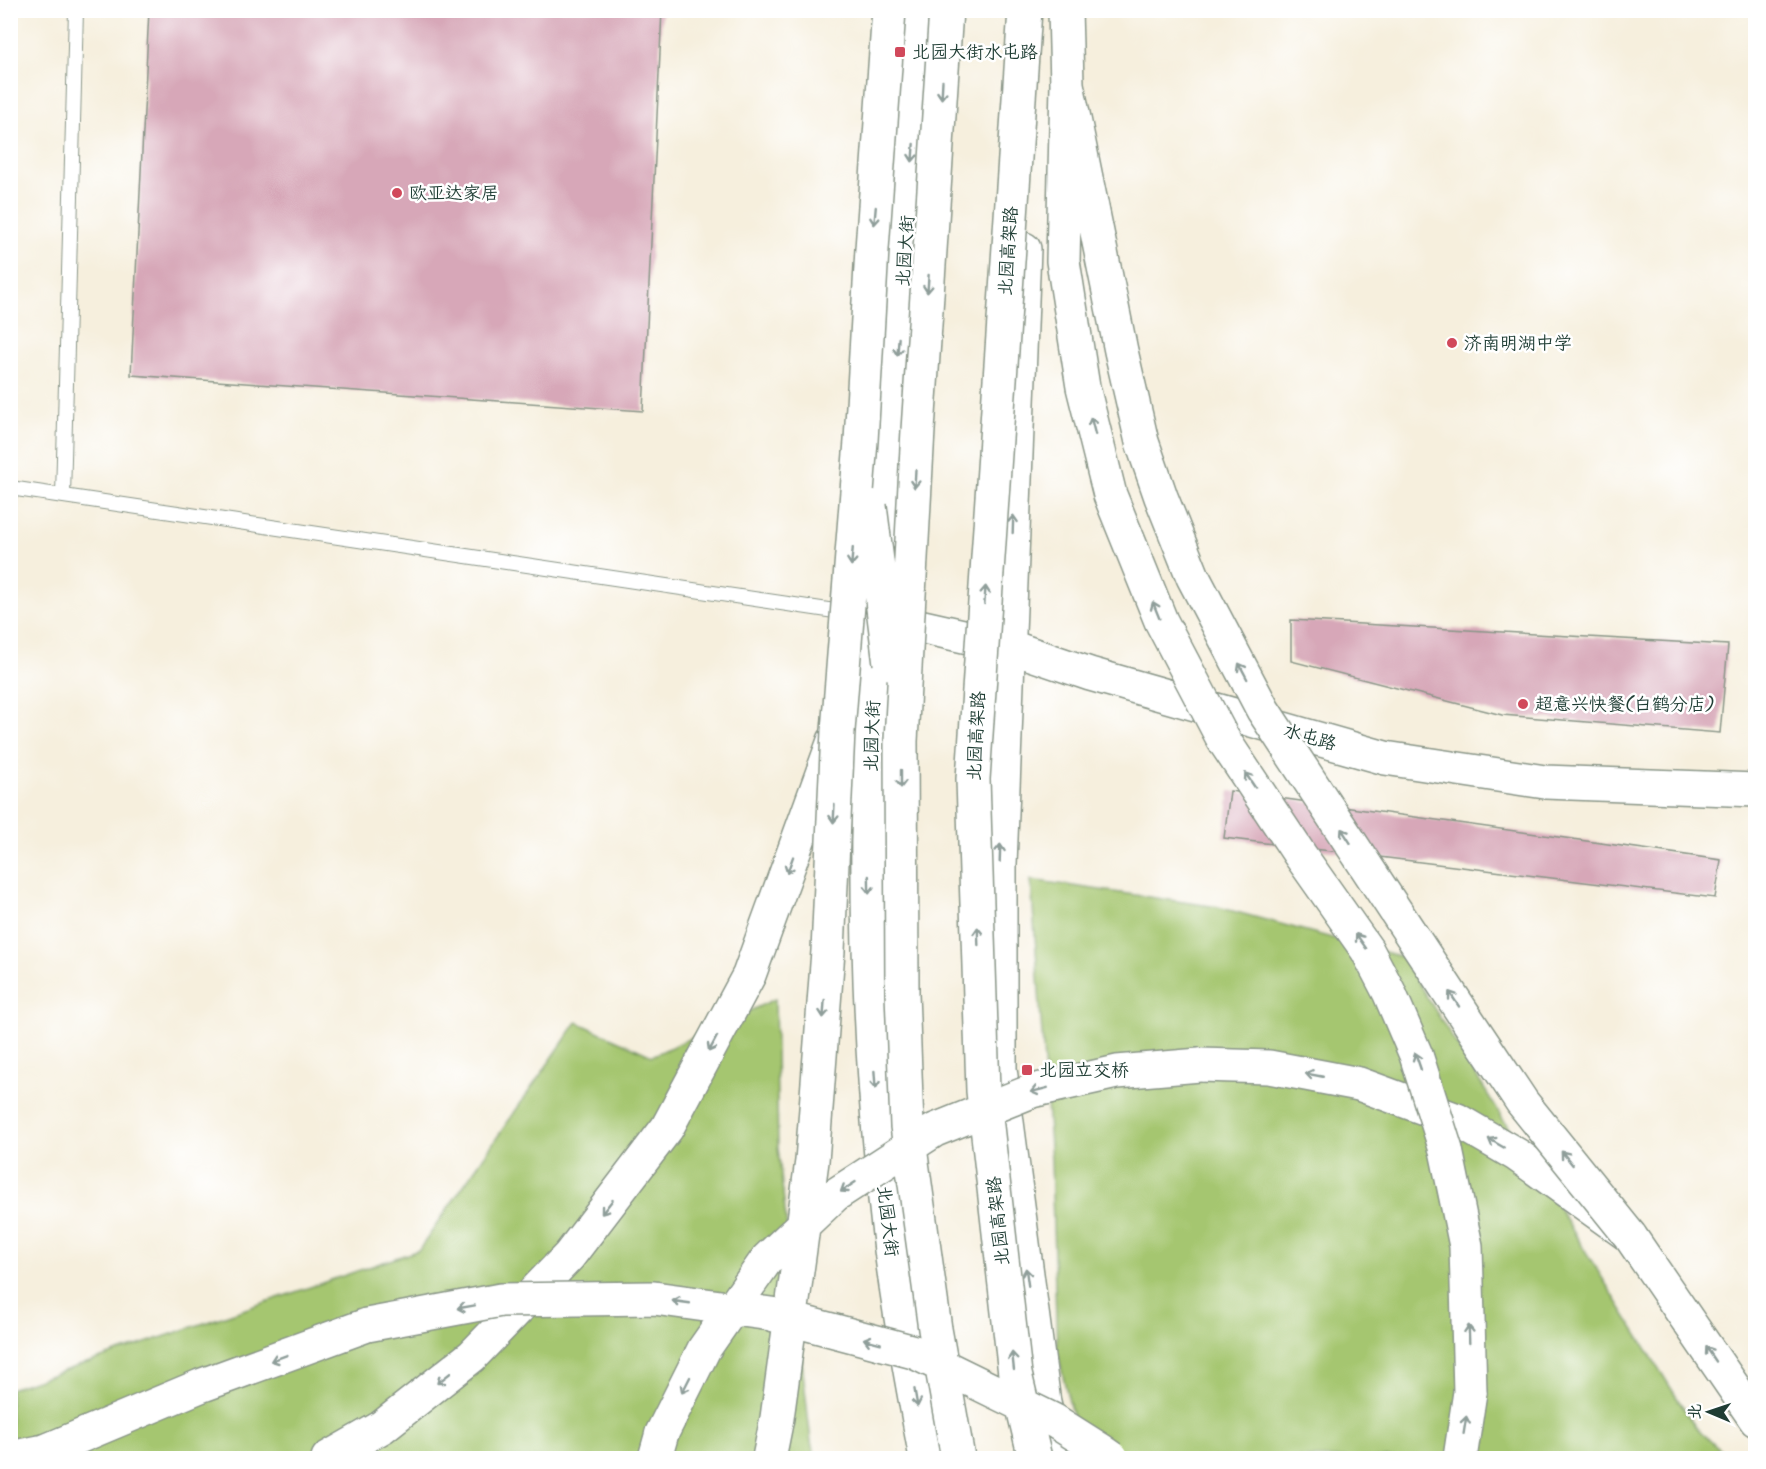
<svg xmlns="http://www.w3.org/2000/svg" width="1766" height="1469" font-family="Kalam,'LXGW WenKai TC',sans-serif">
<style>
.park{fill:#a5c66f;stroke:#628252;stroke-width:1.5}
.building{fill:#d7a7b8}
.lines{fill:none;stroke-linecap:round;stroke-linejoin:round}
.service-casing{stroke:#8a9688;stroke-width:16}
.tertiary-casing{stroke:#8a9688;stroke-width:36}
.primary-casing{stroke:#8a9688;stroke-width:36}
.trunk-casing{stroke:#8a9688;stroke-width:36}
.service{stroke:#fff;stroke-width:14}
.tertiary{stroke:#fff;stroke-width:33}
.primary{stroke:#fff;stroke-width:33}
.trunk{stroke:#fff;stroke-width:33}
.trunk-bridge-casing{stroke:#8a9688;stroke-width:36;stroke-linecap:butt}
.trunk-bridge{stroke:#fff;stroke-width:33}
.oneway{stroke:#8f9e9a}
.poi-dot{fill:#d1495b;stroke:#fff;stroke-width:2}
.labels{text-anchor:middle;stroke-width:5;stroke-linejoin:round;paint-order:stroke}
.poi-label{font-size:18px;fill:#1f3d34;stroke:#fff;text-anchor:start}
.street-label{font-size:18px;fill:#1f3d34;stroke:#fff}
</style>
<rect width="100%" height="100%" fill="#fff"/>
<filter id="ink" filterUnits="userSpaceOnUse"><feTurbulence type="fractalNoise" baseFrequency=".0167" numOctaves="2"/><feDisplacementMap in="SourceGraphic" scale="12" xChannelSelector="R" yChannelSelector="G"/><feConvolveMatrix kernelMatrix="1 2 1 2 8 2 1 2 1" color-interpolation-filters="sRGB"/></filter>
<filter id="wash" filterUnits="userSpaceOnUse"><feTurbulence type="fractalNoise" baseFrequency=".008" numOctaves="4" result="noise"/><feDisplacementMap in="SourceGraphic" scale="24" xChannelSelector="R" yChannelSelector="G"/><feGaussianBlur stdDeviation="1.35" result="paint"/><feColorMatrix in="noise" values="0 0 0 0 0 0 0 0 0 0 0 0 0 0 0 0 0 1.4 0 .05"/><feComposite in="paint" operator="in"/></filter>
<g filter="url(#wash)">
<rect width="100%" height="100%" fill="#f6efdd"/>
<path class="park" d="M1031,880L1218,907L1402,957L1694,1425L1728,1458H1082L1057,1350L1051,1160Z
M775,999L778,1148L811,1442L815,1458H11L10,1389L419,1250L577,1022L652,1056Z"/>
<g id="blocks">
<path class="building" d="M149,10H662L643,411L131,375Z
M1291,620L1728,645L1720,733L1502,715L1291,661Z
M1230,791L1721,860L1715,898L1224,838Z"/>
</g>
</g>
<g filter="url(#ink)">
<use href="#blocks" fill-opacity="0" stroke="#8a9688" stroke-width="1.5"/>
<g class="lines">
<g class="service-casing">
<path id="service" d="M10,488L848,613
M63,496L76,10"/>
</g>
<g class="tertiary-casing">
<path id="tertiary" d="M879,617L1008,646L1090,674L1385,758L1545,782L1756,790"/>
</g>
<g class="primary-casing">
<path id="primary" d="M1024,249L1000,864V1069L1044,1403L1057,1458
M882,547L918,80L920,30
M877,623C874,689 869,756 868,822C867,937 871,1053 882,1167C890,1265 908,1362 926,1458"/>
</g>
<g class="trunk-casing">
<path id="trunk" d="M891,123L916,10
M1200,1065L1269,1067L1359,1084L1457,1120L1517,1155L1630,1236L1756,1420
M10,1458L45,1451
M328,1458L382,1427L472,1356L569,1256L667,1128L749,975L834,741
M655,1458L662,1433
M1460,1458L1470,1392"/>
</g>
<use href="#service" class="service"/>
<use href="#tertiary" class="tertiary"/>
<use href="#primary" class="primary"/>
<use href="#trunk" class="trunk"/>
<g class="trunk-bridge-casing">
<path id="trunk-bridge" d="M946,10L918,430L901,741L902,993L907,1126L935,1329L958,1458
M1025,10L973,779L983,1091L1015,1374L1035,1458
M1065,10L1067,84L1121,351L1142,442L1161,497L1193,577L1263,710L1476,1033L1522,1102L1630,1236
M1067,84L1063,261L1083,387L1110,495L1161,621L1223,739L1300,855L1367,950L1389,992L1416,1055L1446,1150L1466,1246L1470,1392
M870,506L890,663
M662,1433L704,1349L767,1259L835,1195L935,1130L1032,1091L1117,1072L1200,1065
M45,1451L200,1386L367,1325L501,1300L654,1298L771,1314L914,1352L1053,1420L1102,1451L1112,1458
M769,1458L777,1418L812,1161L828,951L838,731L861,441L872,249L889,10"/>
</g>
<use href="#trunk-bridge" class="trunk-bridge"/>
</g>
<defs><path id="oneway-shaft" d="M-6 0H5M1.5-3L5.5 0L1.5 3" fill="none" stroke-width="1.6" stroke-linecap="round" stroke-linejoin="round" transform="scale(1.5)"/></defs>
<g class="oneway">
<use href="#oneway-shaft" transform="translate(942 90) rotate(93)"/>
<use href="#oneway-shaft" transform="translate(913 153) rotate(94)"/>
<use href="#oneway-shaft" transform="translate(875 216) rotate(95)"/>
<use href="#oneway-shaft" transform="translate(928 284) rotate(94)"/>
<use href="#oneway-shaft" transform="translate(898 347) rotate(94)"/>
<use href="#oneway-shaft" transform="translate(1093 426) rotate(-104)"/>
<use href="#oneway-shaft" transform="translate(915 479) rotate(93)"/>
<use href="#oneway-shaft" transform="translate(1013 524) rotate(-88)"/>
<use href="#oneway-shaft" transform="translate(852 557) rotate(95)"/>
<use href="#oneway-shaft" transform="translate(985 595) rotate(-86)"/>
<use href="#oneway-shaft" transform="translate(1156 610) rotate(-112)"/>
<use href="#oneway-shaft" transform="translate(1243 671) rotate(-118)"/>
<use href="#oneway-shaft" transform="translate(901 779) rotate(90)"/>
<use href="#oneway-shaft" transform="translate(1250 780) rotate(-124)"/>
<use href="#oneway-shaft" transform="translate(834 814) rotate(93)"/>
<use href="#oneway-shaft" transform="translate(1346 836) rotate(-123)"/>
<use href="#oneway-shaft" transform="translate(1000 853) rotate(-88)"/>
<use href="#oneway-shaft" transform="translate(790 865) rotate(110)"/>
<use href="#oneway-shaft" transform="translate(869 885) rotate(89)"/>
<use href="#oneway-shaft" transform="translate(978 936) rotate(-92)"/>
<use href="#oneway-shaft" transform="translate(1361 941) rotate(-125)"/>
<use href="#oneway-shaft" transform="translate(1454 999) rotate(-124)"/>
<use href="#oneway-shaft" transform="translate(824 1009) rotate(94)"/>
<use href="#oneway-shaft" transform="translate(713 1044) rotate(118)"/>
<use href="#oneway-shaft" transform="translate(1418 1061) rotate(-109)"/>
<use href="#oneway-shaft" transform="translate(1314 1075) rotate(-169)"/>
<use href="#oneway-shaft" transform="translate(875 1080) rotate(86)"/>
<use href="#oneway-shaft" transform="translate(1039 1090) rotate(166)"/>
<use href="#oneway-shaft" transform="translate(1496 1143) rotate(-150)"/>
<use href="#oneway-shaft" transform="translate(1567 1158) rotate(-129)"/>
<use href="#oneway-shaft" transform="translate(848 1187) rotate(147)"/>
<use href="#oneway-shaft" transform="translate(607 1207) rotate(128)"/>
<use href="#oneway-shaft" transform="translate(1027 1277) rotate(-98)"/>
<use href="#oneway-shaft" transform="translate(681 1302) rotate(-172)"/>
<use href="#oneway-shaft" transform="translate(466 1307) rotate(170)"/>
<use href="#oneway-shaft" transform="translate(1469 1334) rotate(-92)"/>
<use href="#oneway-shaft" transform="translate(872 1341) rotate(-165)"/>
<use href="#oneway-shaft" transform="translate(1711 1354) rotate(-124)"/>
<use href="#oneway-shaft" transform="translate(279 1358) rotate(160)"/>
<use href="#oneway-shaft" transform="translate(1013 1361) rotate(-96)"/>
<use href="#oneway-shaft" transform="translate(444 1378) rotate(142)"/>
<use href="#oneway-shaft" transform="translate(686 1385) rotate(117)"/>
<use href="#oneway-shaft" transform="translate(916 1398) rotate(80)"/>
<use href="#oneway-shaft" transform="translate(1465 1425) rotate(-81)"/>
</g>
</g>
<g class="poi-dot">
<rect x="894" y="46" width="12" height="12" rx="3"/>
<circle cx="397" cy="193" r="6"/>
<circle cx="1452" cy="343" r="6"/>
<circle cx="1523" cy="704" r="6"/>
<rect x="1021" y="1064" width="12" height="12" rx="3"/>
</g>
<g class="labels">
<g class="poi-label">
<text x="912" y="58">北园大街水屯路</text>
<text x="409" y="199">欧亚达家居</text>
<text x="1464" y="349">济南明湖中学</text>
<text x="1535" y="710">超意兴快餐(白鹤分店)</text>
<text x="1039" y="1076">北园立交桥</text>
</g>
<g class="street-label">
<text transform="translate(905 251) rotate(-86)" y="6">北园大街</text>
<text transform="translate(1008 251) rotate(-86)" y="6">北园高架路</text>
<text transform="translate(872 736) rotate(-88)" y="6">北园大街</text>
<text transform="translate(976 736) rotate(-87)" y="6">北园高架路</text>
<text transform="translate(1310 737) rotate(16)" y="6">水屯路</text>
<text transform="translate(888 1221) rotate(83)" y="6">北园大街</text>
<text transform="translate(998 1221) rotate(-96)" y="6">北园高架路</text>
</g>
</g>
<rect width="1766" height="1469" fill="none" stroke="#fff" stroke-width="36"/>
<g transform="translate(1709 1412) rotate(272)" stroke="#ffffff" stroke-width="4.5" paint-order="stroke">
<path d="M0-4.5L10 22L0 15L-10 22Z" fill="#1f3d34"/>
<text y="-9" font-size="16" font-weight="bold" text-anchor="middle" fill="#1f3d34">北</text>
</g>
</svg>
